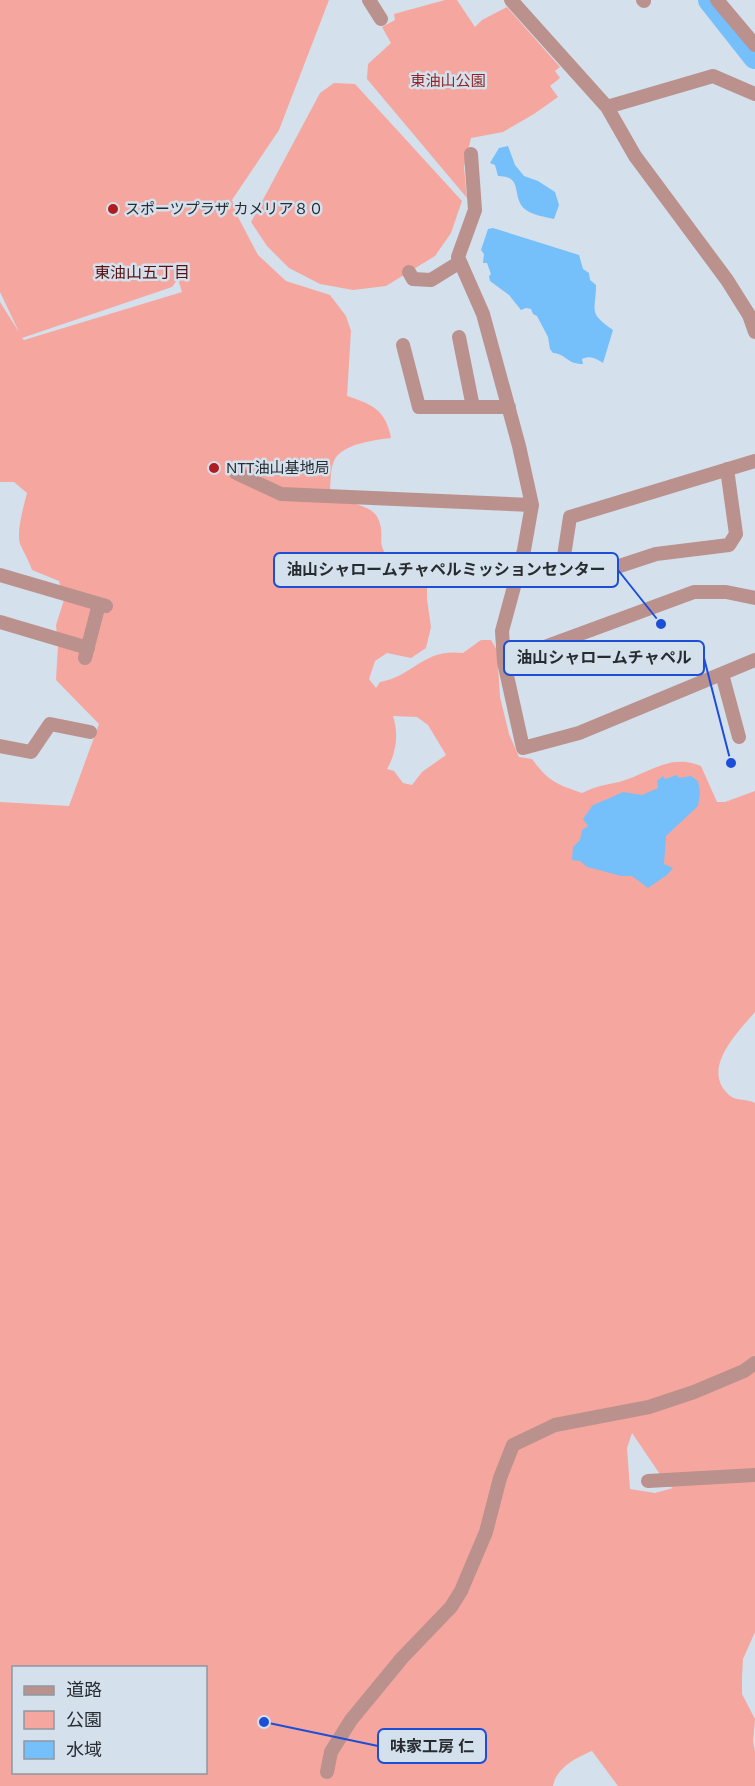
<svg xmlns="http://www.w3.org/2000/svg" width="755" height="1786" font-family="'Noto Sans','Noto Sans JP',sans-serif">
<style>
.green{fill:#f5a79f;fill-rule:evenodd}
.water{fill:#75bffb}
.lines{fill:none;stroke-linecap:round;stroke-linejoin:round}
.river{stroke:#75bffb;stroke-width:24}
.minor{stroke:#ba918c;stroke-width:14}
.poi-dot{fill:#af1d22;stroke:#d4e0ec;stroke-width:2}
.labels{text-anchor:middle;stroke-width:5;stroke-linejoin:round;paint-order:stroke}
.park-label{font-size:15px;fill:#912524;stroke:#d4e0ec}
.poi-label{font-size:15px;fill:#272c30;stroke:#d4e0ec;text-anchor:start}
.neighbourhood-label{font-size:16px;fill:#571312;stroke:#d4e0ec}
.leader{fill:none;stroke:#1d4ed8;stroke-width:2}
.callout-dot{fill:#1d4ed8;stroke:#d4e0ec;stroke-width:2}
.callout{fill:#d4e0ec;stroke:#1d4ed8;stroke-width:2}
.callout-label{font-size:16px;text-anchor:middle;font-weight:bold;fill:#272c30}
</style>
<rect width="100%" height="100%" fill="#d4e0ec"/>
<path class="green" d="M0,0H329L279,130L232,200L238,217L258,255L286,281L330,295L346,316L351,331L347,396C372,404 386,410 391,438C375,440 349,443 337,456C330,464 331,479 330,489C335,492 340,497 346,500C359,507 376,506 380,524C384,538 377,542 387,556L427,561V599L431,627L426,648L411,658L387,653L375,661L369,679L376,688L380,682C414,676 423,648 463,653L481,640H491L497,650L500,697L509,734L519,757L532,759C548,781 556,784 582,793C596,786 605,785 619,782C648,774 669,753 701,766L717,802H725L755,791V1012C738,1032 700,1069 729,1095C737,1102 746,1098 755,1103V1632L743,1659L742,1677V1694L755,1719L753,1741L755,1752V1786H618L592,1751C577,1757 556,1768 553,1786H0V802L69,806L99,724L56,680L58,646L56,625L64,600L59,581L32,570C29,561 24,553 20,544C16,532 24,505 27,493L14,482H0V302L19,332L0,292ZM178,279L182,292L24,340L22,338L172,287ZM393,716L417,717L428,725L446,755L422,772L412,785L403,783L394,771L387,769C396,754 399,734 393,716ZM632,1433L668,1486L673,1488L655,1493L630,1489L627,1448ZM14,1668H206V1772H14Z
M445,0H457L475,27L482,20L507,7L560,67L555,71L560,78L550,86L558,97L534,114L503,132L471,138L464,167L467,198L367,79L368,64L391,43L382,27L395,20L394,14Z
M334,83L355,84L462,201L451,233L435,256L386,286L353,290L320,284L289,268L267,246L251,222L320,93Z"/>
<path class="water" d="M508,146L515,165L524,176L538,181L555,192L559,205L554,219C545,217 533,215 526,210C510,198 525,176 498,176L495,165L490,163L499,148Z
M493,228L579,255L583,269L589,273L590,280L596,285C596,311 587,312 613,330L603,363C596,358 590,355 582,359L583,364C566,364 567,354 553,353L550,349L548,337L537,316L533,314L531,309L526,308L521,310L509,295L490,281L489,276L491,274L487,263H483L484,254L481,250L488,229Z
M677,775L679,778L691,776L698,781L700,792L698,806L666,836L664,864L673,868L667,875L648,888L632,876H621L599,870L587,867L580,861L572,860L573,847L580,840L582,830L588,826L583,819L593,805L612,797L623,792L642,795L658,788L657,781L663,776L665,779Z"/>
<g class="lines">
<path class="river" d="M710,0L755,57"/>
<path class="minor" d="M369,0L381,19
M511,0L607,107L713,76L755,94
M643,0L644,1
M717,0L755,45
M607,107L635,156L727,280L749,315L755,332
M409,272L413,279L431,280L460,262
M459,337L473,407
M403,345L419,407H509
M727,469L736,534L729,545L656,554L580,579L568,573L564,556L570,517L755,461
M236,473L281,494L532,505L519,446L483,314L458,257L475,210L471,154
M0,575L106,606
M755,598L726,592H694L504,662L523,748L579,733L755,660
M0,622L88,648
M85,658L99,604
M504,662L502,631L524,550L532,505
M722,674L739,737
M0,746L31,752L50,724L90,732
M648,1481L755,1475
M327,1772L331,1752L351,1720L402,1658L451,1607L461,1591L486,1532L500,1478L513,1445L555,1425L649,1407L694,1392L744,1371L755,1363"/>
</g>
<g class="poi-dot">
<circle cx="113" cy="209" r="6"/>
<circle cx="214" cy="468" r="6"/>
</g>
<g class="labels">
<g class="park-label">
<text x="448" y="86">東油山公園</text>
</g>
<g class="poi-label">
<text x="125" y="214">スポーツプラザ カメリア８０</text>
<text x="226" y="473">NTT油山基地局</text>
</g>
<g class="neighbourhood-label">
<text x="142" y="278">東油山五丁目</text>
</g>
</g>
<path class="leader" d="M661 624L618 570M731 763L704 658M264 1722L378 1746"/>
<g class="callout-dot">
<circle cx="661" cy="624" r="6"/>
<circle cx="731" cy="763" r="6"/>
<circle cx="264" cy="1722" r="6"/>
</g>
<g class="callout">
<rect x="274" y="553" width="344" height="34" rx="6"/>
<rect x="504" y="641" width="200" height="34" rx="6"/>
<rect x="378" y="1729" width="108" height="34" rx="6"/>
</g>
<g class="callout-label">
<text x="446" y="575">油山シャロームチャペルミッションセンター</text>
<text x="604" y="663">油山シャロームチャペル</text>
<text x="432" y="1752">味家工房 仁</text>
</g>
<rect x="12" y="1666" width="195" height="108" fill="#d4e0ec" stroke="#8f98a1" stroke-width="1.5"/>
<rect x="24" y="1686" width="30" height="9" fill="#ba918c" stroke="#8f98a1" stroke-width="1.5"/>
<text x="66" y="1696" font-size="18" fill="#272c30">道路</text>
<rect x="24" y="1711" width="30" height="18" fill="#f5a79f" stroke="#8f98a1" stroke-width="1.5"/>
<text x="66" y="1726" font-size="18" fill="#272c30">公園</text>
<rect x="24" y="1741" width="30" height="18" fill="#75bffb" stroke="#8f98a1" stroke-width="1.5"/>
<text x="66" y="1756" font-size="18" fill="#272c30">水域</text>
</svg>
